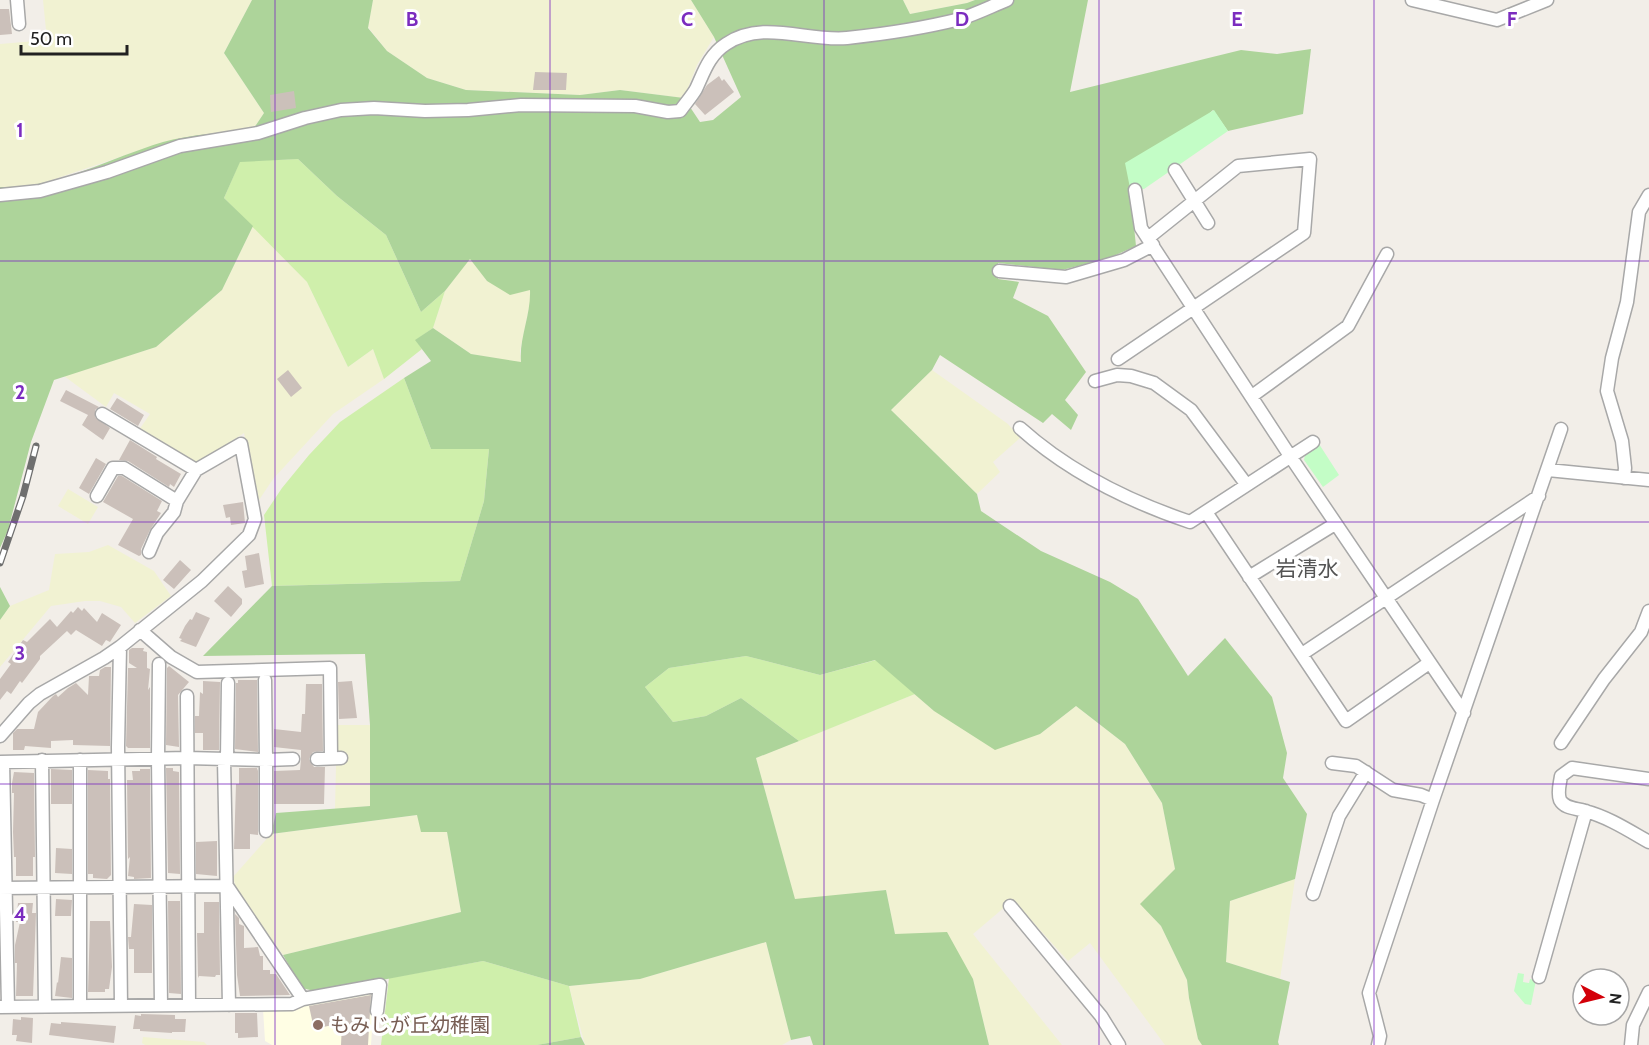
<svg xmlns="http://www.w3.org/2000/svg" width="1649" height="1045" font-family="Cabin,'Noto Sans JP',sans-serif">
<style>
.education{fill:#fffee4}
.farmland{fill:#f1f2d2}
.grass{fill:#cfefab}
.forest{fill:#add49a}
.park{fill:#c3fdc6}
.building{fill:#cbc0ba}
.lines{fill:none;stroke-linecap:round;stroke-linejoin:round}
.minor-casing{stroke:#a8a8a8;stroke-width:15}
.minor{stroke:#fff;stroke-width:12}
.rail-casing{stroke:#6f6f6f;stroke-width:7}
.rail{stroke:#fff;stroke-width:4.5;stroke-dasharray:14;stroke-linecap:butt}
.grid{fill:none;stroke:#7b2cbf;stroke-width:1.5;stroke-opacity:0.55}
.education-dot{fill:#8d6e63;stroke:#fff;stroke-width:2}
.labels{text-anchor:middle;stroke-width:6;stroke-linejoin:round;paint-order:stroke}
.education-label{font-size:20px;fill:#785e54;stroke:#fff;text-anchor:start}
.neighbourhood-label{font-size:21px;fill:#545454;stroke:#fff}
.grid-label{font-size:20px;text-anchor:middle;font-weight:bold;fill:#7b2cbf;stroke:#fff;stroke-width:6;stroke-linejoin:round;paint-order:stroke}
</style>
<rect width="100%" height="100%" fill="#f2eee8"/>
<path class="education" d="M375,989L371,1045H272L265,1041L263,1009Z"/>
<path class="farmland" d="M43,0H252L224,53L264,113L254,128L164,142L49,181L22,188L0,187V44L47,40Z
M373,0H691L714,37L697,65L684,98L620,90L580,95L466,90L427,78L387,51L368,27Z
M903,0H975L967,3L910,14Z
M253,226L307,282L348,367L373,349L384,379L333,414L273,479L259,500L244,433L197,464L139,430L150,414L114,393L106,407L64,376L156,347L222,290Z
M470,258L487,281L530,290V303L520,351L521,363L471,354L433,328L445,291Z
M932,370L1008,424L1020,438L993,462L1000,472L977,494L891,410Z
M68,489L98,507L88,524L58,506Z
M108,545L154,571L171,596L135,623L121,607L100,601H85L51,606L0,667V620L10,606L49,590L55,554L89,552Z
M915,694L934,711L1040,734L1076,706L1125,744L1162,803L1175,869L1141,904L1161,926L1187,980L1189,998L1198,1039L1202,1045H1165L1090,943L1068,961L1013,900L973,934L1062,1045H989L973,979L895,934L886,890L795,900L756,758Z
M337,725H370V806L335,809Z
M418,815L447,832L461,912L283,955L237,892L233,877L271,834Z
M1295,879L1280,979L1226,962L1230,901Z
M766,942L791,1040L782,1045H585L569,986L640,979Z
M143,1037L204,1042L207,1045H145L142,1043Z"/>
<path class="grass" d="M298,159L337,196L386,235L421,312L445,291L433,328L416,340L422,349L384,379L373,349L348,367L307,282L224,198L240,161Z
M404,378L431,449H489L484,501L460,581L272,586L264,515L282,488L309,455L340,422Z
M746,656L820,675L876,660L915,694L799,741L741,698L706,716L673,722L645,687L669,668Z
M483,961L569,986L581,1037L537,1045H381L389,978Z"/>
<path class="forest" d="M252,0H373L368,28L387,51L427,78L466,90L580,95L620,90L684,98L700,122L713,120L741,97L714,37L691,0H903L910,14L967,3L975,0H1088L1070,92L1241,50L1277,54L1311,49L1303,114L1228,131L1213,110L1130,188L1136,246L1109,258L1062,270L998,263V279L1019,282L1013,298L1048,316L1086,372L1065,400L1078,415L1071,430L1052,414L1043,423L940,355L932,370L891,410L977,494L981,511L1041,551L1110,582L1138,599L1188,676L1225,638L1272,697L1287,753L1283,778L1307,814L1295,879L1230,901L1226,962L1290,982L1278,1042L1279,1045H1202L1198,1039L1189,998L1187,980L1161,926L1140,904L1175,869L1162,803L1125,744L1076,706L1040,734L995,750L934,711L875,660L820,675L746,656L669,668L645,687L673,722L706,716L741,698L799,741L756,758L795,899L886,890L895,934L947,932L973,979L989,1045H813L810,1036L791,1040L766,942L640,979L569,986L483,961L318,992L302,988L283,955L461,912L447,832H421L417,815L271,834L276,813L370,806V725L365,654L203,656L272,586L460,581L484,501L489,449H431L404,378L431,361L415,340L433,328L471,354L521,362C519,338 531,315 530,290L510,295L487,281L470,259L445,291L421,312L386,235L337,196L298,159L240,162L224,198L253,226L222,290L156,347L54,380L31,442L8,530L0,548V187C57,189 109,158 163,142C192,134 224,133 254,128L264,113L224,53Z
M0,587L10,606L0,620Z
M581,1037L585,1045H537Z"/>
<path class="park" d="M1214,110L1228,131L1144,189L1130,188L1125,163Z
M1319,444L1339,475L1323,487L1304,460L1305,455Z
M1518,973L1524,974L1523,982L1529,983L1530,979L1536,980L1531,1005L1525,1004L1514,991Z"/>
<path class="building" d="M0,9H9L12,34L0,35Z
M535,72L567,73L566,90H533Z
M719,76L722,81L724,79L734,92L705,115L695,104L707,85Z
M294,91L296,108L271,112L270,95Z
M288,370L302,388L291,397L277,379Z
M66,390L99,407L95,410V417L110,428L103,440L82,425L88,415L60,401Z
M117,398L144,415L138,426L110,409Z
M130,440L157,457L156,459L181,474L174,487L170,484L169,487L128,461L119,460Z
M96,458L106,464L89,494L79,488Z
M118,476H122L162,501L157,511L161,513L150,530L141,549V555L139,556L118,545L133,519L103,502Z
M243,502L245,523L231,525L230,517L226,518L223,505Z
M259,553L264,584L245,588L242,571L247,570L245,556Z
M180,560L191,570L174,589L163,580Z
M228,586L242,599V604L231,617L214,601Z
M78,607L82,611L84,608L97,622L102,613L121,625L110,642L106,640L102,646L76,630L71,635L67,631L40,656V659L22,683L20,681L11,694L7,691L0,700V679L11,664L8,662L23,640L27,642L50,619L57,627L71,611L73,613Z
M196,612L210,618L196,647L180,641L182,639L179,638L185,626L190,619L192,620Z
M132,648H144L143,651L147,652V668L150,669L148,690L150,687V748H128L126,746L128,668H137L129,663V650Z
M169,666L189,682L178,695L179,747L166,745L167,668Z
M105,667H111L110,746L73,745V740L51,741V748L25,746L24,750H13V733L17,729H34L38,712L53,696L56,694L58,697L68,688L76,683L88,695L89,676H99L100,670Z
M238,680H257L258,752L235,749L236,683H238Z
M203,681L220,682L219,750H203V733H195V716H199L200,692L203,694Z
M352,681L357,718L339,719L338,682Z
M306,684H322L323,751L313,752L309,759L314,767H325L324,804H274V771L300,770L301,759V750L274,747V729L301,732L302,714H305Z
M166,768H173V771L179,772L180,874L168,873Z
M239,768H257L258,771V835L250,834V849H234L236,784H239Z
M51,769L72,770V804H51Z
M140,769H150L151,878L134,879V877L128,876L130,857L128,859L127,780H133L132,771H140Z
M88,770L108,771V779H110L111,875L107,879L93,878V874H88Z
M14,772L34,773L35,857H33V876H16V857H14L13,832L14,793H12V783Z
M217,841V876L196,874V842Z
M56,848L72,849V874L55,873Z
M56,899L72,900L71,916H55Z
M168,901H180L181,994L169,993Z
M204,902H219L220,975H216L215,977L199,976L198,978L197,933H204Z
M18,903H33L32,913H36L33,996H16L17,963H15V945L20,922H16Z
M134,904L152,905V973H134V949H129L128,937H131Z
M235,914L239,918V924L244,926V948L258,947L260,956H263V970H270V974H276L290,995L240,996L237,975Z
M90,921H110L112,967L109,989H105V992H88Z
M61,957L72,958V998L55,996L57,982L58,983Z
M371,995L368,1045H341L342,1023L314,1029L309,1006Z
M235,1013H257L258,1037L238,1038V1033H235Z
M141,1014L175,1015V1019H186L185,1032H172V1033L140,1031V1029H133L135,1015L141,1016Z
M21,1017L33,1018L32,1043L16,1041L17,1035H12L13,1019L21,1020Z
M61,1022L116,1026L114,1043L49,1035L51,1023L61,1024Z"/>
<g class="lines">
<g class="minor-casing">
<path id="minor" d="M17,0L19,24
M1412,0L1497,20L1547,0
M1175,170L1208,223
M1135,190L1141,228L1290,456L1464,713
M0,195L40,191L107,172L180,146L258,133L305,118L341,110L374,108L425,111L468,110L521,105L635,106L668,112L680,111C685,104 692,96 696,89C704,72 709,55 726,44C763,19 807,42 847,38C885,34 924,28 960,19C976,14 992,6 1007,0
M999,271L1066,277L1124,260L1153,245
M1118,359L1304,233L1310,159L1238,166L1148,238
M1095,381L1117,375L1131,376L1154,383L1191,410L1246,484
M1252,396L1348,326L1387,254
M1020,428C1069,472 1128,501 1190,522L1313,442
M1548,470L1649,480
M1624,478L1625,468L1622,441L1607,391L1612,358L1627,302L1639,212L1649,195
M97,496L113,468H124L177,501L196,470
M1206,512L1346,721L1429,663
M149,552L157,533L174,512L177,501
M1249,577L1335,524
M140,630L171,657L197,672L330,668L331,758
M120,647L118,747L121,1006
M1302,654L1539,496
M159,664L158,758L161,1005
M187,696L189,1005
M0,736L29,703L40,694L104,658L120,647L202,581L249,535L255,519L241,444L196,470L102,414
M1561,743L1604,679L1641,632L1649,611
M227,758L228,683
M317,759L341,758
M42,760L45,1006
M80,760V1006
M224,760L229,1005
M0,762L187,758L266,760L265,680
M3,762L8,1007
M1332,763L1356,766L1393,790L1421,795L1433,800
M1649,779L1572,768L1561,776C1560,784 1557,792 1560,800C1565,809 1576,808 1585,811C1608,817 1628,830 1649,842
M266,831V760L293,759
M0,888L227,886L303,999
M1313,894L1339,816L1366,772
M1010,906L1101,1016L1119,1045
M1539,977L1586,811
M0,1007L292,1004L303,999L380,985L377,1011
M1378,1045L1380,1036L1369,993L1433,800L1561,429
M1631,1045L1633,1025L1649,992"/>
</g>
<use href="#minor" class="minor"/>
<g class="rail-casing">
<path id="rail" d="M0,563L23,496L36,446"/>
</g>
<use href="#rail" class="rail"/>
</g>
<path class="grid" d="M275,0V1045M550,0V1045M824,0V1045M1099,0V1045M1374,0V1045M0,261H1649M0,522H1649M0,784H1649"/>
<circle class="education-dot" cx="318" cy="1025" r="6"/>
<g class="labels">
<g class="education-label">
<text x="330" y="1032">もみじが丘幼稚園</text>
</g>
<g class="neighbourhood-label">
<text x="1307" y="576">岩清水</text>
</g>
</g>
<g class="grid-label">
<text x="412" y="26">B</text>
<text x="687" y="26">C</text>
<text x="962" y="26">D</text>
<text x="1237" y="26">E</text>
<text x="1512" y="26">F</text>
<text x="20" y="137">1</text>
<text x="20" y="399">2</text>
<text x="20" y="660">3</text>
<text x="20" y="921">4</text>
</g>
<g transform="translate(1601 997) rotate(97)"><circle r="28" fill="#ffffff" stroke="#a6a6a6" stroke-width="1.5"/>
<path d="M0-4.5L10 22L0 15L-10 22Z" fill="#d30009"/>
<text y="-9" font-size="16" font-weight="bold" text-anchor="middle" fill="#212121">N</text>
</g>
<path d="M21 45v9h106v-9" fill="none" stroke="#212121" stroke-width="3"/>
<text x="30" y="45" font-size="18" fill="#212121" stroke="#ffffff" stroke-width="4.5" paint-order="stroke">50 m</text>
</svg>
